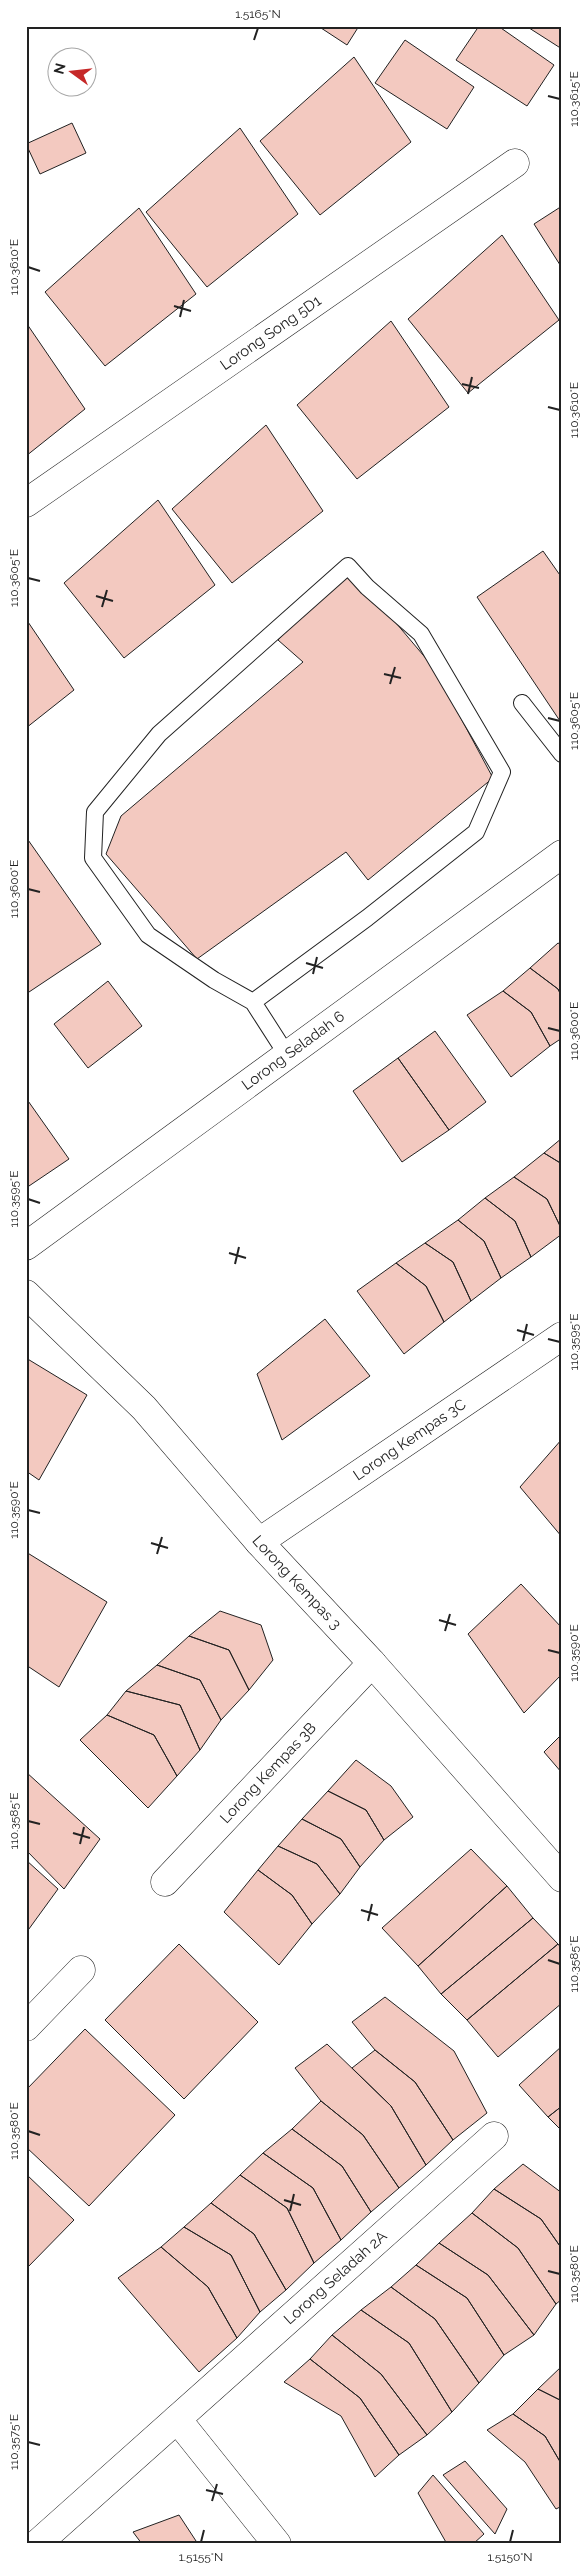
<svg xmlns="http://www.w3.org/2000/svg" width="588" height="2570" font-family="Raleway,sans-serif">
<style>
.building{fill:#f3c9c0;stroke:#222}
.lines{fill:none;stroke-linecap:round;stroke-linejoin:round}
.lane-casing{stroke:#222;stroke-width:18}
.street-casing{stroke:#222;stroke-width:29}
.lane{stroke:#fff;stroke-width:16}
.street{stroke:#fff;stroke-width:28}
.ticks{fill:none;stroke:#222;stroke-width:2}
.labels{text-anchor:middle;stroke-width:4;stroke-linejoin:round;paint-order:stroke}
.street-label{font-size:15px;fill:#222;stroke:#fff}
.neatline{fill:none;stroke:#222;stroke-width:2}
.ticks-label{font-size:12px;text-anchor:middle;fill:#222}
</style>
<rect width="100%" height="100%" fill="#fff"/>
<path class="building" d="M318,26H359L347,45Z
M479,26H498L554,65L527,106L456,60Z
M526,26H562V49Z
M405,40L474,87L447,129L375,83Z
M354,57L411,142L320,215L260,141Z
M72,123L86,153L40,174L26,144Z
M240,128L298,214L207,287L146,212Z
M562,206V268L534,224Z
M139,208L196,294L105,366L45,292Z
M502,235L559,320L468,393L408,319Z
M391,321L449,407L357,479L297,405Z
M27,324L85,409L26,456V324Z
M266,425L323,511L232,583L172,509Z
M158,500L215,585L124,658L64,583Z
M543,551L562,578V724L477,597Z
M348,566L434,668L493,778L368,880L346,852L197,959L106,854L121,816L303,662L278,640Z
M26,619L74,690L26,728Z
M26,837L101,944L26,994Z
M558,943L562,945V997L558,989L530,968Z
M530,968L558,989L562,997V1038L550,1046L531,1012L503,991Z
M108,981L142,1026L88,1068L54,1024Z
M503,991L531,1012L550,1046L511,1077L467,1015Z
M435,1031L486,1102L449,1130L398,1058Z
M398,1058L449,1130L402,1162L353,1091Z
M26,1098L69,1159L26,1188Z
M562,1138V1164L544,1153Z
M544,1153L562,1164V1230L547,1199L514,1177Z
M514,1177L547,1199L562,1230V1234L531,1257L515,1221L485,1198Z
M485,1198L515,1221L531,1257L501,1278L484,1241L458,1220Z
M458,1220L484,1241L501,1278L471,1301L453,1262L425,1243Z
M425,1243L453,1262L471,1301L444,1322L426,1286L396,1263Z
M396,1263L426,1286L444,1322L404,1354L357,1291Z
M325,1319L370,1376L282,1440L257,1374Z
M26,1358L87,1395L39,1480L26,1471Z
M562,1439V1537L520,1487Z
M26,1552L107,1602L59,1687L26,1665Z
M521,1584L562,1628V1674L524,1713L468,1634Z
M220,1611L261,1625L273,1660L249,1690L229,1650L189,1636Z
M189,1636L229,1650L249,1690L221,1720L200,1680L157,1665Z
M157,1665L200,1680L221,1720L200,1750L180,1705L126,1691Z
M126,1691L180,1705L200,1750L177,1776L154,1735L107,1715Z
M107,1715L154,1735L177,1776L148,1808L80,1740Z
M562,1734V1773L544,1752Z
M356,1760L391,1786L413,1817L384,1840L366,1810L328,1791Z
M26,1772L100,1839L64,1889L26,1850Z
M328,1791L366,1810L384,1840L360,1867L341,1839L302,1819Z
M302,1819L341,1839L360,1867L340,1894L317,1864L278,1846Z
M278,1846L317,1864L340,1894L312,1924L292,1895L258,1870Z
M471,1849L507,1886L418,1966L382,1928Z
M26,1860L58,1889L26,1933Z
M258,1870L292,1895L312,1924L279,1965L224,1912Z
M507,1886L533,1918L441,1994L418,1966Z
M533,1918L558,1944L467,2020L441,1994Z
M179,1944L258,2022L184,2099L105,2020Z
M558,1944L562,1949V2003L498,2057L467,2020Z
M385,1997L454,2051L487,2113L453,2140L415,2082L375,2050L352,2022Z
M85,2029L175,2115L89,2206L26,2147V2090Z
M327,2044L391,2106L426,2165L399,2188L363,2135L321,2101L295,2068Z
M562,2046V2106L548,2117L519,2085Z
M375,2050L415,2082L453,2140L426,2165L391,2106L352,2068Z
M321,2101L363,2135L399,2188L371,2212L342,2166L292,2129Z
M562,2106V2131L548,2117Z
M292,2129L342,2166L371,2212L341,2240L313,2188L263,2153Z
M263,2153L313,2188L341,2240L314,2263L287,2208L240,2175Z
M523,2164L562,2193V2249L541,2219L494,2189Z
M26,2174L74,2220L26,2269Z
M240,2175L287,2208L314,2263L286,2290L254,2234L211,2203Z
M494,2189L541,2219L562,2249V2299L556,2304L518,2248L472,2213Z
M211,2203L254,2234L286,2290L260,2312L231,2255L184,2227Z
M472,2213L518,2248L556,2304L534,2335L488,2275L439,2243Z
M184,2227L231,2255L260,2312L237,2338L208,2287L161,2247Z
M439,2243L488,2275L534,2335L504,2355L467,2298L416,2265Z
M161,2247L208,2287L237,2338L199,2372L118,2278Z
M416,2265L467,2298L504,2355L479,2383L435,2319L391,2287Z
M391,2287L435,2319L479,2383L452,2412L409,2343L361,2310Z
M361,2310L409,2343L452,2412L427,2435L381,2374L332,2335Z
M332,2335L381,2374L427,2435L399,2455L360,2398L310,2359Z
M310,2359L360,2398L399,2455L375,2477L341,2416L284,2382Z
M562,2366V2401L538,2389Z
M538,2389L562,2401V2465L545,2436L513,2414Z
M513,2414L545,2436L562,2465V2506L556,2509L525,2462L487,2430Z
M465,2461L507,2509L495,2534L443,2475Z
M433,2475L484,2534L473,2544H447L418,2493Z
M179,2515L198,2544H142L133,2532Z"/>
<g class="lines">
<g class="lane-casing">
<path id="lane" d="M522,703L562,754
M253,1002L367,918L476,832L502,772L421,634L367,587L348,566L159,734L95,812L93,858L148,935L214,980L253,1002L287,1055"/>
</g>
<g class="street-casing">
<g id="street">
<path id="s1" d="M26,503L515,163"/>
<path id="s2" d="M26,1246L562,854"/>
<path id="s3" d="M26,1294L144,1408L259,1542L372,1663L562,1878"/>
<path id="s4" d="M259,1542L562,1336"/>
<path id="s5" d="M165,1882L372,1663"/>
<path d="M26,2027L81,1970"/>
<path d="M177,2419L277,2544"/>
<path id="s6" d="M37,2544L494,2136"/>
</g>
</g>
<use href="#lane" class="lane"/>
<use href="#street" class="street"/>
</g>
<path class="ticks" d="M254,40L258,28M548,96L560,99M28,267L40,271M174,306L191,311M180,317L184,300M462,384L479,388M468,394L472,377M548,407L560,410M28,578L40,581M96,596L113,601M102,607L107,590M384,674L401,678M390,684L395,667M548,718L560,721M28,889L40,892M306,963L323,968M313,974L317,957M548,1028L560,1031M28,1199L40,1203M229,1253L246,1258M235,1264L239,1247M517,1330L534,1335M548,1339L560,1342M523,1341L527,1324M28,1510L40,1513M151,1543L168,1548M157,1554L162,1537M439,1620L456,1625M445,1631L450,1614M548,1650L560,1653M28,1821L40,1824M73,1833L90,1838M80,1844L84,1827M361,1910L378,1915M368,1921L372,1904M548,1960L560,1964M28,2131L40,2135M284,2200L301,2205M290,2211L294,2194M548,2271L560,2274M28,2442L40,2445M206,2490L223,2494M212,2501L217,2484M201,2542L204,2530M510,2542L513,2530"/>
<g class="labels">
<g class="street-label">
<text dy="5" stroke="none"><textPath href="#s1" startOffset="298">Lorong Song 5D1</textPath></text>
<text dy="5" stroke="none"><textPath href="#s2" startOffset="331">Lorong Seladah 6</textPath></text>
<text dy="5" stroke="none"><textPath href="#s4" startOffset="182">Lorong Kempas 3C</textPath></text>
<text dy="5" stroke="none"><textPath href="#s3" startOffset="396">Lorong Kempas 3</textPath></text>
<text dy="5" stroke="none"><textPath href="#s5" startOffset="150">Lorong Kempas 3B</textPath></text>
<text dy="5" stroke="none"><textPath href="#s6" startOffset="400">Lorong Seladah 2A</textPath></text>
</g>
</g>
<rect width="588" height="2570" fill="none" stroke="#ffffff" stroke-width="55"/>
<g transform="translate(72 72) rotate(285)"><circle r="24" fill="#ffffff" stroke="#a7a7a7"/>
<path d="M0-4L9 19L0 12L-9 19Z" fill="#c62828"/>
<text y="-8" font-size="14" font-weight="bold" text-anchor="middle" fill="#222222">N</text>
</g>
<rect x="28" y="28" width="532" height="2514" class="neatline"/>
<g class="ticks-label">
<text x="258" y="18">1.5165°N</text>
<text transform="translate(574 99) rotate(-90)" y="4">110.3615°E</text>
<text transform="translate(14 267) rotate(-90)" y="4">110.3610°E</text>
<text transform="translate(574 410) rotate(-90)" y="4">110.3610°E</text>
<text transform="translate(14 578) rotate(-90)" y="4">110.3605°E</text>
<text transform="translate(574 721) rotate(-90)" y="4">110.3605°E</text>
<text transform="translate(14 889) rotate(-90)" y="4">110.3600°E</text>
<text transform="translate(574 1031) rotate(-90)" y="4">110.3600°E</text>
<text transform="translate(14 1199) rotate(-90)" y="4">110.3595°E</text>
<text transform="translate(574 1342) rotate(-90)" y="4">110.3595°E</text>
<text transform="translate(14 1510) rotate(-90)" y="4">110.3590°E</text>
<text transform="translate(574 1653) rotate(-90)" y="4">110.3590°E</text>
<text transform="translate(14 1821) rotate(-90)" y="4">110.3585°E</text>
<text transform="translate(574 1964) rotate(-90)" y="4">110.3585°E</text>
<text transform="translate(14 2131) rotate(-90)" y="4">110.3580°E</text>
<text transform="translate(574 2274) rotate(-90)" y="4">110.3580°E</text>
<text transform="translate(14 2442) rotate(-90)" y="4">110.3575°E</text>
<text x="201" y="2561">1.5155°N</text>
<text x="510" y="2561">1.5150°N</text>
</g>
</svg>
